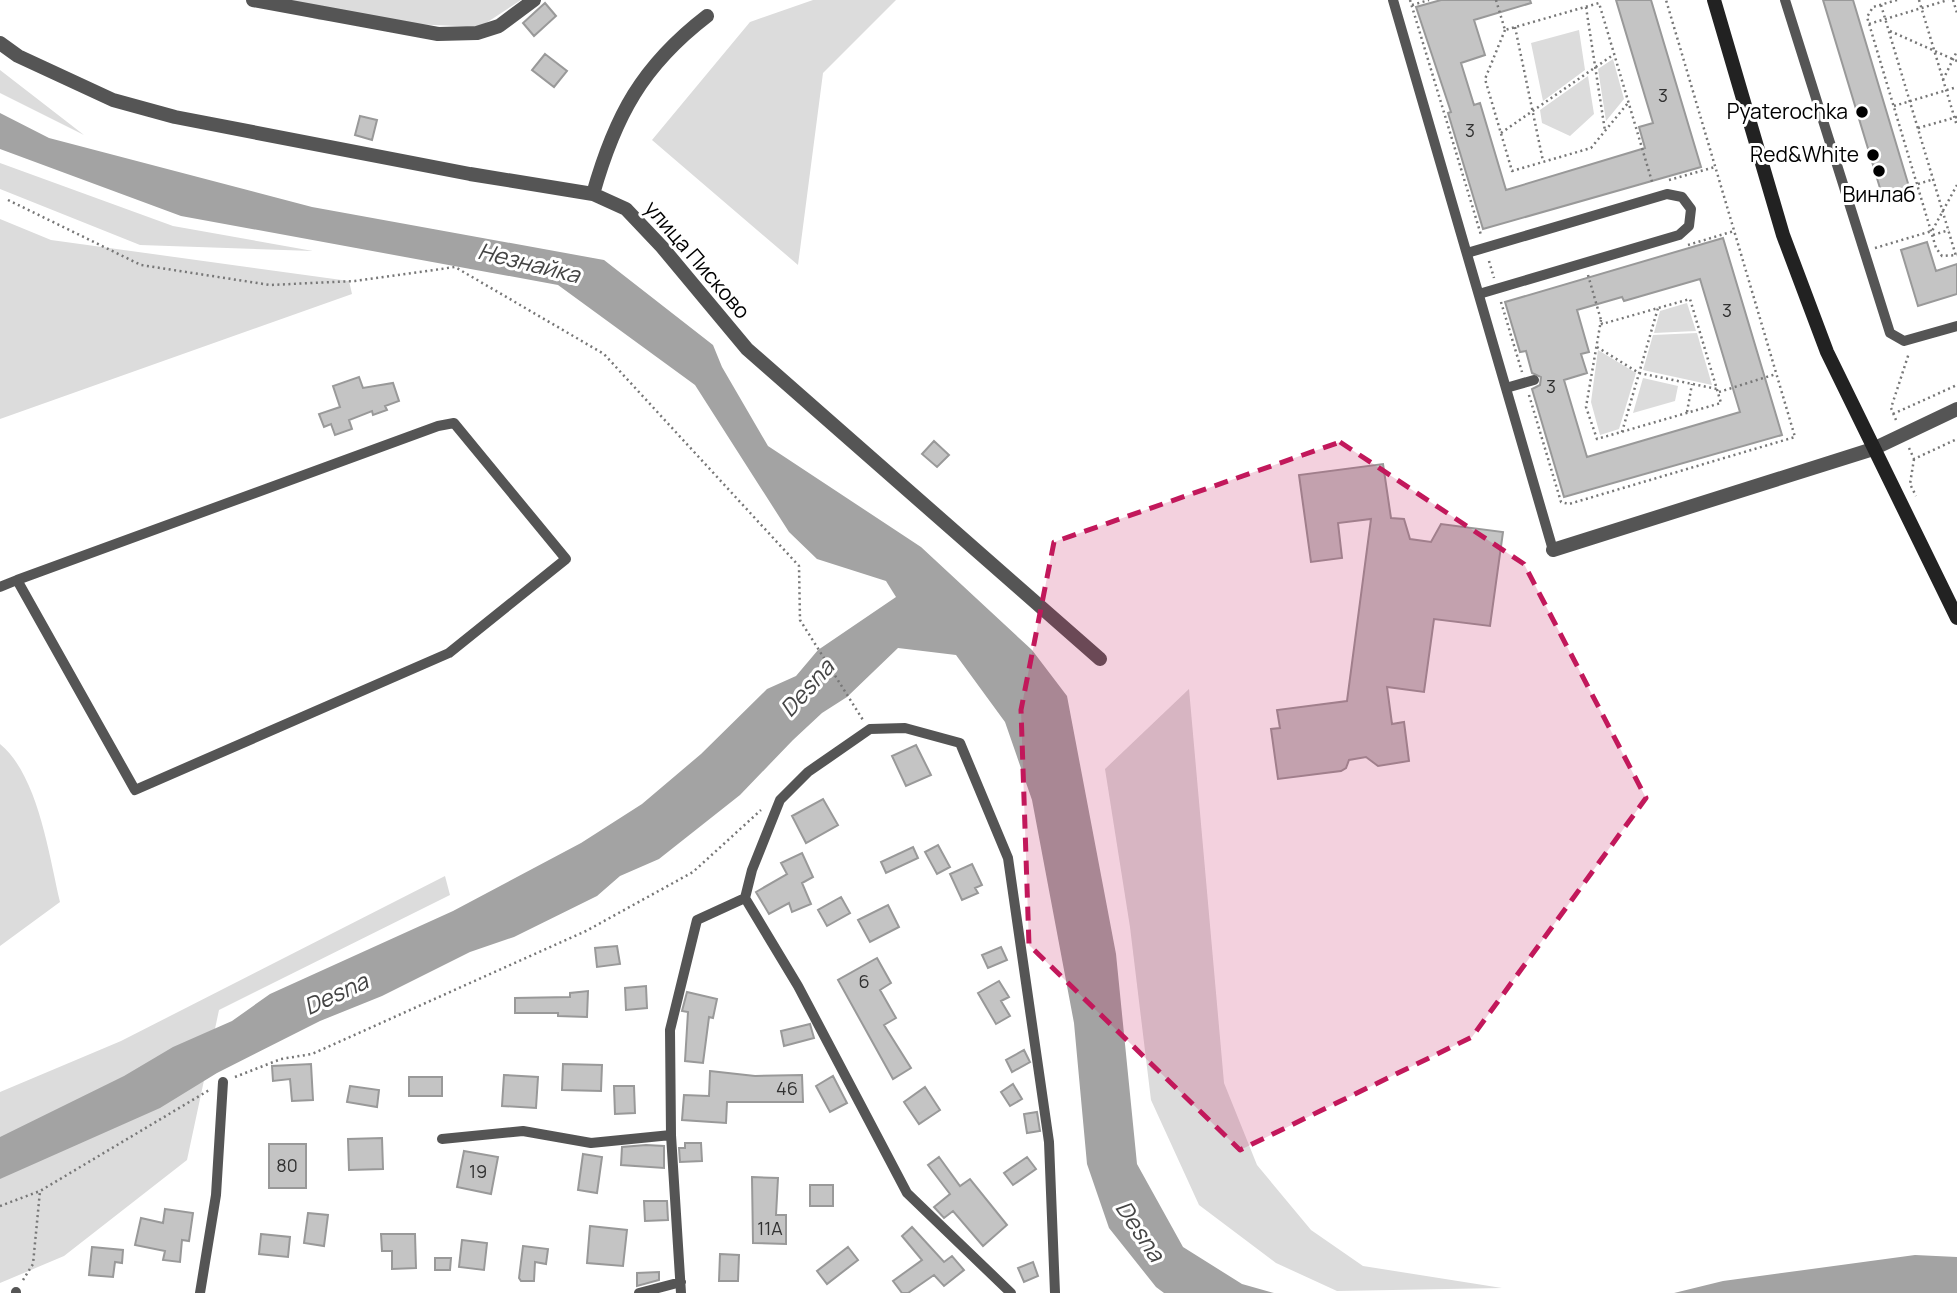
<svg xmlns="http://www.w3.org/2000/svg" width="1957" height="1293" font-family="Manrope,sans-serif">
<style>
.green{fill:#dcdcdc}
.water{fill:#a3a3a3}
.building{fill:#c4c4c4;stroke:#999;stroke-width:2;fill-rule:evenodd}
.lines{fill:none;stroke-linecap:round;stroke-linejoin:round}
.path{stroke:#777;stroke-width:2.5;stroke-dasharray:2 3.5;stroke-linecap:butt}
.lane{stroke:#555;stroke-width:10}
.street{stroke:#555;stroke-width:14}
.secondary{stroke:#222;stroke-width:14}
.marked{fill:#c2185b;fill-opacity:0.2;stroke:#c2185b;stroke-width:5;stroke-dasharray:14 9;stroke-linejoin:round}
.poi-dot{fill:#000;stroke:#fff;stroke-width:2.5}
.labels{text-anchor:middle;stroke-width:6;stroke-linejoin:round;paint-order:stroke}
.number-label{font-size:18px;fill:#313131}
.poi-label{font-size:21px;fill:#000;stroke:#fff;text-anchor:end}
.street-label{font-size:21px;fill:#000;stroke:#fff}
.water-label{font-size:23px;font-style:italic;fill:#444;stroke:#fff}
</style>
<rect width="100%" height="100%" fill="#fff"/>
<path class="green" d="M249,0H521L480,27L319,20Z
M813,0H896L823,73L798,265L652,140L750,22Z
M1579,30L1585,70L1543,101L1531,43Z
M1613,59L1624,99L1606,121L1598,69Z
M0,70L84,135L0,93Z
M1588,76L1594,114L1570,136L1542,123L1540,110Z
M0,163L173,226L313,251L140,245L0,189Z
M0,219L51,240L349,281L352,294L0,419Z
M1687,303L1696,331L1654,333L1660,311Z
M1697,333L1712,385L1643,370L1653,335Z
M1598,350L1636,373L1619,429L1600,435L1591,402Z
M1643,378L1678,386L1675,401L1633,413Z
M1189,689L1224,1083L1257,1165L1311,1230L1363,1266L1502,1288L1337,1291L1276,1263L1199,1205L1151,1100L1130,927L1105,769Z
M0,744C38,775 49,855 60,902L0,946Z
M445,876L450,895L219,1010L187,1160L64,1256L0,1283V1092L121,1041Z"/>
<path class="water" d="M0,113L49,138L312,207L604,260L713,345L722,367L768,446L921,547L1032,650L1067,696L1116,954L1137,1164L1183,1247L1242,1284L1274,1293H1164L1156,1287L1109,1228L1087,1164L1074,1023L1032,800L1005,722L956,655L898,648L847,697L822,713L793,740L740,795L659,859L620,876L597,896L514,937L470,952L382,996L320,1021L217,1073L160,1108L0,1179V1137L124,1076L173,1047L232,1021L270,994L453,911L581,843L642,804L701,754L767,689L796,676L818,650L896,597L886,581L817,559L789,532L695,385L558,285L181,216L0,149Z
M1915,1255L1957,1257V1293H1674L1723,1281Z"/>
<path class="building" d="M1441,0H1530L1531,3L1474,20L1485,55L1461,63L1474,105L1480,103L1506,190L1645,148L1639,127L1653,123L1616,0H1651L1701,167L1483,229L1448,113L1451,112L1416,7Z
M1823,0H1853L1910,190L1883,198Z
M545,3L556,16L534,36L523,23Z
M545,54L567,71L554,87L532,70Z
M360,116L377,120L372,140L355,135Z
M1723,238L1782,435L1564,497L1532,389L1540,385L1541,377L1532,373L1526,351L1520,352L1505,302ZM1700,279L1740,412L1587,457L1564,380L1587,373L1581,354L1589,352L1577,310L1622,297L1624,301Z
M1927,242L1936,271L1957,264V294L1918,306L1901,250Z
M359,377L363,388L393,383L399,401L385,406L387,410L373,415L372,411L349,420L352,429L335,435L331,424L324,427L319,414L340,407L333,386Z
M934,441L949,455L937,467L922,454Z
M1383,464L1391,518L1404,519L1410,539L1431,542L1441,524L1503,532L1490,626L1434,619L1424,692L1387,687L1392,724L1404,722L1409,761L1378,766L1366,757L1349,760L1346,768L1341,771L1278,779L1271,729L1280,728L1277,710L1347,701L1371,519L1338,523L1342,558L1311,562L1299,475Z
M916,745L931,775L906,786L892,756Z
M823,799L838,825L806,843L792,816Z
M938,845L950,867L937,874L925,852Z
M913,847L918,858L886,873L881,862Z
M802,853L813,877L802,883L811,904L792,912L789,903L769,914L756,892L787,874L781,863Z
M972,864L982,885L975,888L978,893L962,900L950,874Z
M841,897L850,913L827,926L818,910Z
M888,905L899,927L870,942L858,920Z
M617,946L620,964L597,967L595,948Z
M1001,947L1007,960L988,968L982,955Z
M877,958L891,983L880,990L896,1018L884,1025L911,1068L893,1079L838,980Z
M999,981L1009,997L1001,1001L1010,1016L996,1024L978,993Z
M646,986L647,1008L626,1010L625,988Z
M588,991L587,1017L558,1016V1013H515V998L570,997V993Z
M687,992L717,999L713,1018L709,1017L703,1063L685,1061L688,1012L682,1011Z
M810,1024L814,1038L784,1046L781,1031Z
M1024,1050L1030,1062L1012,1072L1006,1060Z
M311,1064L313,1100L292,1101L290,1079L273,1081L272,1066Z
M563,1064L602,1065L601,1091L562,1090Z
M710,1071L755,1076L802,1075L803,1102H727L726,1123L682,1120L684,1095L709,1096Z
M504,1075L538,1077L536,1108L502,1106Z
M833,1076L847,1103L830,1112L816,1086Z
M409,1077H442V1096H409Z
M1013,1084L1022,1099L1010,1106L1001,1092Z
M350,1086L379,1090L377,1107L347,1102Z
M614,1086H634L635,1113L615,1114Z
M925,1087L940,1110L919,1124L904,1102Z
M1037,1112L1040,1131L1027,1133L1024,1114Z
M382,1138L383,1169L349,1170L348,1139Z
M685,1143H701L702,1161L680,1162L679,1148H685Z
M269,1144H306V1188H269Z
M646,1145L664,1146V1168L621,1165L622,1147Z
M464,1151L498,1157L491,1194L457,1187Z
M583,1154L602,1157L597,1193L578,1190Z
M939,1157L960,1186L970,1179L1007,1225L983,1246L953,1211L944,1218L934,1207L950,1194L928,1165Z
M1027,1157L1036,1169L1013,1185L1004,1173Z
M752,1177L778,1178L776,1215H786V1244L753,1243Z
M810,1185H833V1206H810Z
M644,1201H667L668,1220L645,1221Z
M165,1209L193,1213L189,1241L182,1240L180,1262L163,1260L165,1251L135,1245L141,1218L163,1223Z
M308,1213L328,1215L324,1246L304,1243Z
M590,1226L627,1230L623,1266L587,1263Z
M912,1227L944,1262L952,1256L964,1270L944,1286L934,1275L908,1293H902L893,1281L922,1260L902,1236Z
M261,1234L290,1237L288,1257L259,1254Z
M381,1234H415L416,1268L392,1269V1251H382Z
M462,1240L487,1243L484,1270L459,1267Z
M523,1246L548,1249L546,1264L535,1262L534,1281H521L519,1278Z
M92,1247L123,1250L122,1263L115,1262L113,1277L89,1275Z
M848,1247L858,1260L827,1284L817,1271Z
M720,1254L739,1255L738,1281H719Z
M435,1258H451L450,1270H435Z
M1033,1262L1038,1276L1024,1282L1018,1268Z
M659,1272V1280L637,1286V1273Z"/>
<g class="lines">
<path class="path" d="M1410,0L1481,235
M1496,0L1505,30L1599,3L1653,185
M1897,0L1873,7L1867,17L1936,248L1942,256L1957,255
M1919,0L1957,126
M1953,0L1957,13
M1412,5L1429,0
M1881,5L1956,256
M1586,7L1605,131
M1869,24L1948,0
M1515,27L1543,161
M1505,30L1485,79L1512,171L1591,148L1628,103
M1890,31L1957,61
M1943,80L1957,51
M1894,106L1957,87
M1918,128L1957,117
M1501,133L1613,55
M1669,180L1715,167
M1918,184L1934,179
M8,200L141,265L270,285L355,281L455,267L604,354L799,566L800,620L863,720
M1933,235L1949,230
M1688,245L1734,231
M1875,248L1932,231L1957,185
M1489,261L1494,278
M1588,275L1601,320L1602,324L1690,299L1721,403L1597,439L1586,407L1601,320
M1501,302L1522,372
M1597,347L1639,373L1717,389
M1719,392L1776,374
M1529,395L1561,502L1569,504L1795,437L1666,0
M1687,412L1692,384
M1893,414L1957,385
M1896,420L1891,408L1909,353
M1622,432L1658,308
M1909,448L1914,459L1957,439
M1914,459L1910,484L1916,496
M235,1077L281,1059L312,1054L586,931L693,872L761,810
M0,1206L40,1191
M23,1280L33,1264L40,1191L211,1089"/>
<path class="lane" d="M1393,0L1553,550
M1785,0L1890,333L1904,341L1957,326
M1467,253L1667,194L1682,197L1691,209L1689,226L1679,235L1479,294
M1506,388L1534,380
M0,587L17,580L438,426L454,423L566,559L449,653L135,790L17,580
M745,898L752,870L780,800L808,772L870,729L905,728L960,743L1008,858L1049,1142L1055,1293
M442,1139L523,1131L591,1143L671,1135
M16,1293V1292
M200,1293L216,1195L223,1082
M639,1293L681,1282
M681,1293L671,1135L670,1030L697,920L745,898L798,986L907,1193L1011,1293"/>
<path class="street" d="M253,0L438,34L477,33L499,26L534,0
M0,43L18,56L113,100L175,117L470,174L593,194L626,209L662,247L747,349L1100,659
M593,194C615,116 642,66 707,16
M1553,550L1873,449L1957,409"/>
<path class="secondary" d="M1714,0L1783,235L1827,352L1957,618"/>
</g>
<path class="marked" d="M1340,442L1524,564L1646,798L1472,1037L1240,1150L1029,945L1021,710L1054,542Z"/>
<g class="poi-dot">
<circle cx="1862" cy="112" r="7"/>
<circle cx="1873" cy="155" r="7"/>
<circle cx="1879" cy="171" r="7"/>
</g>
<g class="labels">
<g class="number-label">
<text x="1663" y="102">3</text>
<text x="1470" y="137">3</text>
<text x="1727" y="317">3</text>
<text x="1551" y="393">3</text>
<text x="864" y="988">6</text>
<text x="787" y="1095">46</text>
<text x="287" y="1172">80</text>
<text x="478" y="1178">19</text>
<text x="770" y="1235">11А</text>
</g>
<g class="poi-label">
<text x="1848" y="119">Pyaterochka</text>
<text x="1859" y="162">Red&amp;White</text>
<text x="1879" y="202" text-anchor="middle">Винлаб</text>
</g>
<g class="street-label">
<text transform="translate(697 260) rotate(49)" y="7">улица Писково</text>
</g>
<g class="water-label">
<text transform="translate(529 263) rotate(14)" y="8">Незнайка</text>
<text transform="translate(807 688) rotate(-48)" y="8">Desna</text>
<text transform="translate(336 994) rotate(-25)" y="8">Desna</text>
<text transform="translate(1140 1231) rotate(56)" y="8">Desna</text>
</g>
</g>
</svg>
